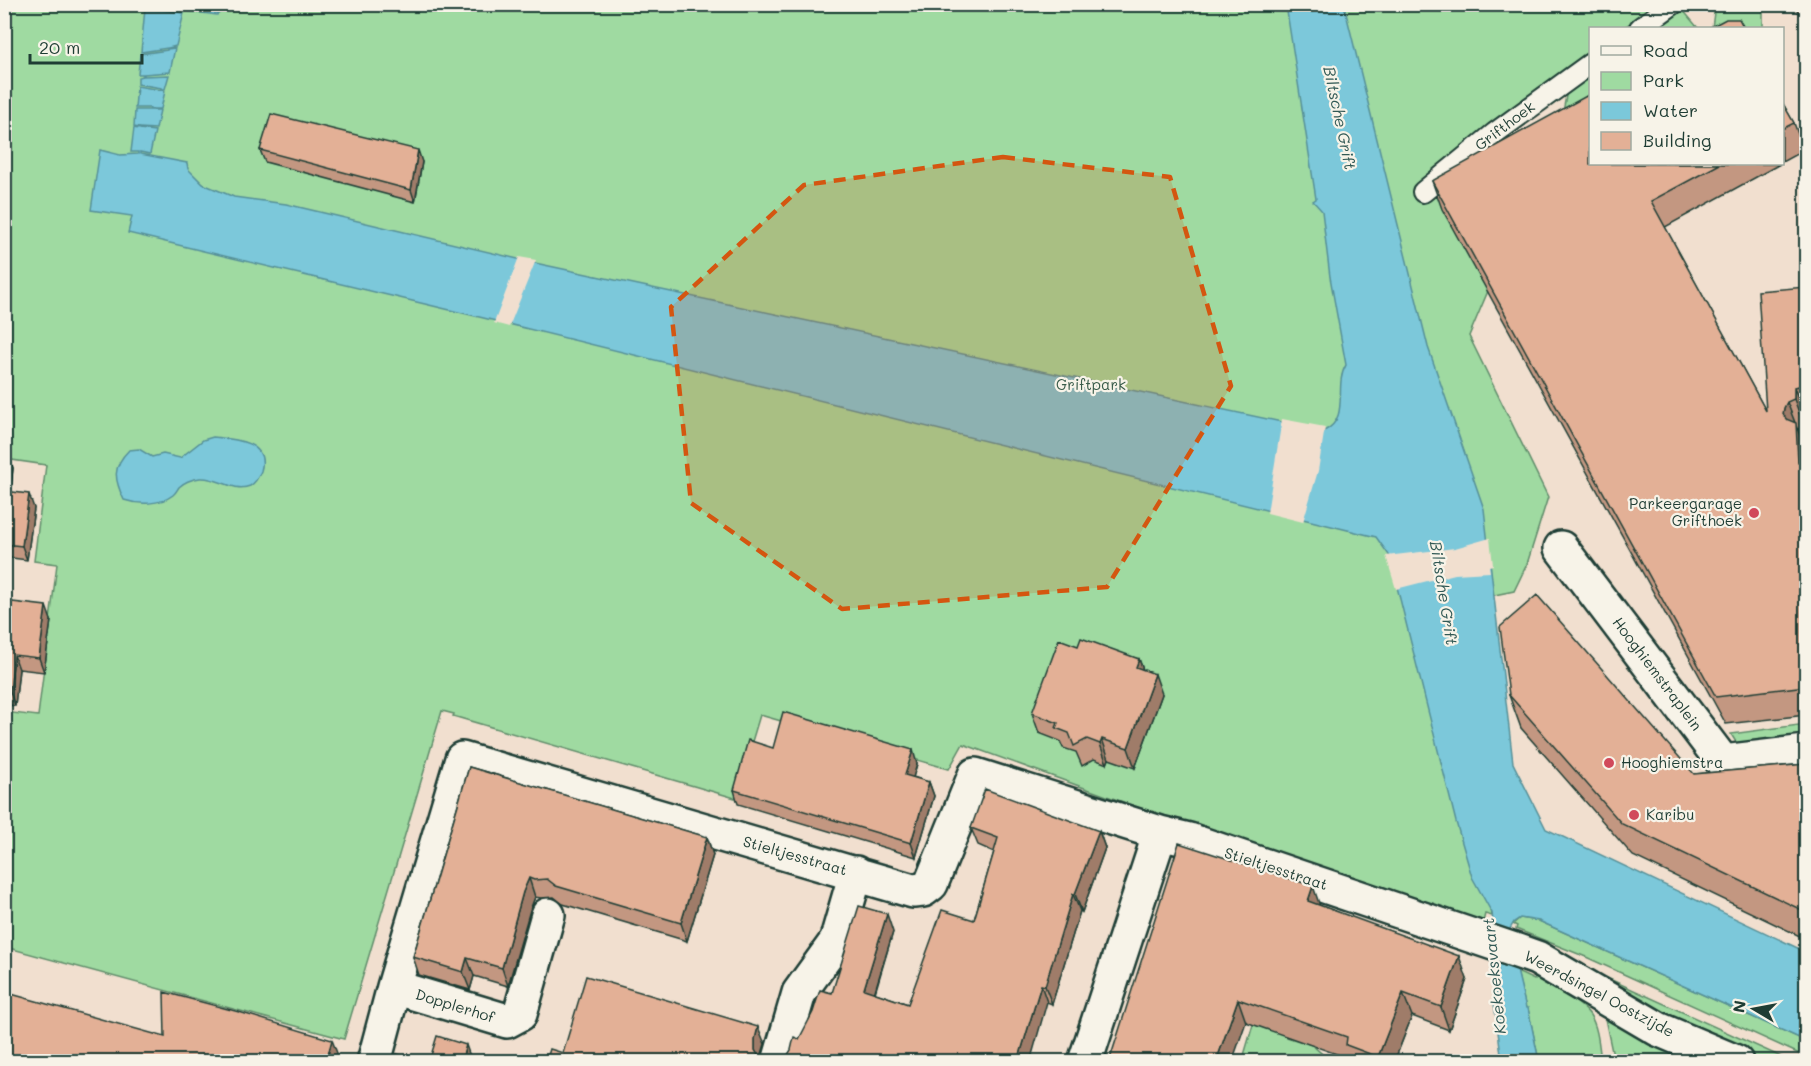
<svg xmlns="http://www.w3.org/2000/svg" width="1811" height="1066" font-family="Mali,sans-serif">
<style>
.green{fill:#9fdaa1;stroke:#5f8c6a;stroke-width:1.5}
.water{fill:#7bc8da;stroke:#569098;stroke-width:1.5}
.pier{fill:#f1dfcf}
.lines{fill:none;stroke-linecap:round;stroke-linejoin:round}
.lane-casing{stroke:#1f3d34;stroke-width:24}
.street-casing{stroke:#1f3d34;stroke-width:38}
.lane{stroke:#f7f3e8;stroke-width:20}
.street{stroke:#f7f3e8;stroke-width:33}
.wall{fill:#c39781;stroke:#1f3d34;stroke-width:1.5}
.shaded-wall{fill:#9f7b69;stroke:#1f3d34;stroke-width:1.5}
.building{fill:#e3b096;stroke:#1f3d34;stroke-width:1.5}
.marked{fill:#d45610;fill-opacity:0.2;stroke:#d45610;stroke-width:4.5;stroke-dasharray:12 8;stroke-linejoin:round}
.poi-dot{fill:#d1495b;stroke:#f7f3e8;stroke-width:2}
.labels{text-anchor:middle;stroke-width:4.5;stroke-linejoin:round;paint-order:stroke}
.street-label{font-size:15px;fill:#1f3d34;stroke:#f7f3e8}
.park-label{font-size:15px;fill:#395c4a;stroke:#f7f3e8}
.poi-label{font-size:15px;fill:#1f3d34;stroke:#f7f3e8;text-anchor:start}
.water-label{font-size:16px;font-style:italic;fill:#315955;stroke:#f7f3e8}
</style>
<rect width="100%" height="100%" fill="#f1dfcf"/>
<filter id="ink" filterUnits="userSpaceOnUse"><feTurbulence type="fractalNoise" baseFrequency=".0167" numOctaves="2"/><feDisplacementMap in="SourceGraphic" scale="12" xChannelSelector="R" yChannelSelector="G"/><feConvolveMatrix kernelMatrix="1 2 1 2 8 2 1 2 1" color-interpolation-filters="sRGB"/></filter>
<g filter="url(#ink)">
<path class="green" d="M5,5H1656L1623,28H1590V52L1494,122L1507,173L1488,291L1469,336L1548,497L1527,564L1514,591L1455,603L1492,916L1485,914L1483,922L1209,833L963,744L949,769L760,715L735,798L453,716L454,714L442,711L344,1039L5,947L4,712L38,716L57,564L34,561L46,465L5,459Z
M1715,5H1763V28H1712Z
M1682,9L1698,28H1655Z
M1590,74V107L1561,123L1567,90Z
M1806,724V739L1739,747L1731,734Z
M1520,918L1539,921L1806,1041V1057L1586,957L1516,929L1517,926L1513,924Z
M1561,957L1790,1061H1758L1641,1009Z
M1517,972L1534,980L1535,978C1549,984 1582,1003 1590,1015C1598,1027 1599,1046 1601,1061H1539L1528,1009H1526Z
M1260,1001L1287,1037L1312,1045L1328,1059L1336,1061L1242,1062Z
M1604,1014L1713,1061H1614Z"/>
<path class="water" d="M138,5H229L217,15L163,8V10L184,13L176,46L168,48V49L175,48L170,72L144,74V76L169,75L165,89H162L165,91L161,109H151V110H160L156,129L140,128V129L155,131L150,154L140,152V154L187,163L188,169L203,184L234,197L286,204L535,263L1324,431C1351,418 1333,386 1346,365L1330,277L1322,211L1313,201L1316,199L1286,5H1344L1428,347L1484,509L1513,763L1546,829L1806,952V1041L1539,921L1520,918L1514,922L1510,929L1517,970L1526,1008H1528L1539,1061H1502L1494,1003L1496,1001L1498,965L1492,913L1472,877L1456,822L1389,555L1376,537L496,321L128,233L132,216L91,210L100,150L120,155L138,154V152H131L134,128L138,129L139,128L134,127L135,110H150V108H135L137,86L161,90V88L138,84V77L143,76V74H138L140,54L167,50V48L141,52L145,8L160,10L161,8Z
M213,437C234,439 270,441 261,471C259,476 255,483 250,486C233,493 217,476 200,478C193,479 184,482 179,487C177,490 176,493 173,495C160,505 139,505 124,500C114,479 112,467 129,450L139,449L152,457L163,454L180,458L203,440Z"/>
<path class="pier" d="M519,257L536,260L509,327L494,323Z
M1282,419L1325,427L1318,471L1303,522L1267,513Z
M1490,538L1493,565L1489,566L1490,572L1455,574L1396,589L1386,556L1455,548Z"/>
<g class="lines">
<g class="lane-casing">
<path id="lane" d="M1640,28L1673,4
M1423,192L1495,133L1590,64
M1805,439L1806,438"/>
</g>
<g class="street-casing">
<path id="street" d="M1561,548L1723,762L1806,752
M394,987L507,1021L520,1014L548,915
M374,1062L394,987L462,759L913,891L923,890L931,884L975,775L1160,833L1189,840L1517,951L1537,958L1658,1029L1736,1062
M779,1062L799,993L836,942L856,873
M1085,1062L1160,833"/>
</g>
<use href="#lane" class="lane"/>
<use href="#street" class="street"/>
</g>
<path class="wall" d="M1795,4H1806V12H1798Z
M1782,102L1794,123L1804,150L1782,162Z
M260,150L422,162L415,202L265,162Z
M1590,164H1780L1665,227L1766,411L1806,287V414H1804V426L1798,429L1806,451V715L1726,724L1442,209L1432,181Z
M4,453L13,468L10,492L34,508L27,560L4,557Z
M4,601L51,620L44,672L19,669L15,706L4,704Z
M1078,646L1139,659L1143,670L1162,694L1135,768L1109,759L1107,764L1094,759L1082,766L1076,752L1063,748L1060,741L1039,733L1032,713Z
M1509,695L1694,774L1806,764V939L1633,856L1521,728Z
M773,748L917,764L913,777L929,782L934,796L916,857L738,804L734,790Z
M469,767L707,837L713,855L687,941L563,904L554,897L541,898L535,897L530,910L508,986L474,976L470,990L419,975L413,957Z
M971,828L1099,831L1105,848L1082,912L1080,911L1052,1004L1047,1002L786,1058L832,993L893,932L875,993L908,1004L974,920L994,852L978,845Z
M1319,905L1467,979L1449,1030L1412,1016L1394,1062H1352L1351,1059L1246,1022L1109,1062Z"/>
<path class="shaded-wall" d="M418,150L422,162L415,202L411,190Z
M1794,387L1804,414V426L1794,399Z
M1787,402L1806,451V467L1798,462L1794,435L1783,414L1784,408Z
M8,454L13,468L9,505L4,494V484Z
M29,494L34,508L27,560L22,546Z
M46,606L51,620L44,672L39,658Z
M14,655L19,669L15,706L10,692Z
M1139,659L1146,678L1136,667Z
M1155,674L1162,694L1135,768L1128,748Z
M1102,739L1109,759L1107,764L1100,744Z
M913,750L917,764L910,788L905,775Z
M929,782L934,796L916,857L911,843Z
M1099,831L1105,848L1082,912L1075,894Z
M707,837L713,855L687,941L681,923Z
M529,878L535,897L530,910L508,986L502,968L523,892Z
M1313,886L1321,909L1308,901Z
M1073,894L1080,911L1052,1004L1045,986Z
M887,914L893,932L870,1007L864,989Z
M4,945L8,954L4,965Z
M1459,956L1467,979L1449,1030L1441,1007Z
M467,958L474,976L470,990L463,972Z
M1041,985L1047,1002L1030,1062H1021L1019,1058Z
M1403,993L1412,1016L1394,1062H1380L1378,1057Z
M1238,999L1246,1022L1232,1062H1216Z
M758,1027L765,1044L761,1057V1062L755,1050V1039Z
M332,1040L337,1053L335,1062H326Z
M466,1045L472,1062H461Z"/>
<path class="building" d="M1726,19H1739L1744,28H1709Z
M1590,94V164H1720L1651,201L1766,411L1758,291L1806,287V385L1794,387V399L1787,402L1784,408L1783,414L1786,419L1796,423L1798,462L1806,461V686L1716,697L1432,181Z
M1782,102L1794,123L1782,129Z
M271,114L418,150L411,190L260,150Z
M4,453L8,454L4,484Z
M4,491L29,494L22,546L4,544Z
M1537,595L1694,774L1806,764V912L1622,824L1509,695L1500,627Z
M4,601L46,606L39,658L14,655L10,692L4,691Z
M1081,638L1139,659L1136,667L1155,674L1128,748L1102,739L1100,744L1087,739L1074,746L1069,733L1056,728L1058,723L1032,713L1059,639L1078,646Z
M783,712L913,750L905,775L929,782L911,843L734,790L748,740L773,748Z
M469,767L707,837L681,923L556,886L547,879L534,880L529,878L523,892L502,968L467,958L463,972L413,957Z
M985,789L1099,831L1075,894H1073L1045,986L1041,985L1019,1058L1025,1059L1024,1062H780L786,1058L791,1050L794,1037L799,1039L813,1012L820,990L832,993L859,906L887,914L864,989L908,1004L942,910L974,920L998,838L971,828Z
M1179,843L1313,886L1308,901L1459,956L1441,1007L1403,993L1378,1057L1346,1045L1347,1037L1238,999L1216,1062H1109Z
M586,976L758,1027L755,1039V1050L759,1057L765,1062H546L550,1049L563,1053Z
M4,992L165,1037L164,992L239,1012L332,1040L326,1062H4Z
M437,1036L466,1045L461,1062H429Z
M397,1054L422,1062H394Z"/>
</g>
<path class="marked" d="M1003,157L1170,177L1231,386L1107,587L842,609L691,503L671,307L804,185Z"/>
<g class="poi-dot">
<circle cx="1754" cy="513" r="6"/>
<circle cx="1609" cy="763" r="6"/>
<circle cx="1634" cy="815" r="6"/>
</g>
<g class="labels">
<g class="street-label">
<text transform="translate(1505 126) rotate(-37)" y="5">Grifthoek</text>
<text transform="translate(1657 674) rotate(53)" y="5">Hooghiemstraplein</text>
<text transform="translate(795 856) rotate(16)" y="5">Stieltjesstraat</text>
<text transform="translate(1276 869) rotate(18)" y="5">Stieltjesstraat</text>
<text transform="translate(1599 994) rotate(28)" y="5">Weerdsingel Oostzijde</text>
<text transform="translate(455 1006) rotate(17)" y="5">Dopplerhof</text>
</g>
<g class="park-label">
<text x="1091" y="390">Griftpark</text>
</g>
<g class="poi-label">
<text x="1742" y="509" text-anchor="end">Parkeergarage<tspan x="1742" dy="17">Grifthoek</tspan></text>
<text x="1621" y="768">Hooghiemstra</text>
<text x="1646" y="820">Karibu</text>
</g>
<g class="water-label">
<text transform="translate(1340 118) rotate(78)" y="6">Biltsche Grift</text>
<text transform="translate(1444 593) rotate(81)" y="6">Biltsche Grift</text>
<text transform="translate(1494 976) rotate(-96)" y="6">Koekoeksvaart</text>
</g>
</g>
<rect width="1811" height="1066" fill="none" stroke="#f7f3e8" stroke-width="24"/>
<rect x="12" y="12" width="1787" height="1042" fill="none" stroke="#1f3d34" stroke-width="2" filter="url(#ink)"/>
<rect x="1589" y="27" width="195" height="138" fill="#f7f3e8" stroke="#a1aaa0" stroke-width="1.5"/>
<rect x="1601" y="46" width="30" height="9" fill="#f7f3e8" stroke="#a1aaa0" stroke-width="1.5"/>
<text x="1643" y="57" font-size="18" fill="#1f3d34">Road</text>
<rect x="1601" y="72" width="30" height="18" fill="#9fdaa1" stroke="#a1aaa0" stroke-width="1.5"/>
<text x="1643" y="87" font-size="18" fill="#1f3d34">Park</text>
<rect x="1601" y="102" width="30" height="18" fill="#7bc8da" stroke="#a1aaa0" stroke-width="1.5"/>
<text x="1643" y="117" font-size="18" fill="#1f3d34">Water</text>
<rect x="1601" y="132" width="30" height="18" fill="#e3b096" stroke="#a1aaa0" stroke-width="1.5"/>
<text x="1643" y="147" font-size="18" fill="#1f3d34">Building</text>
<g transform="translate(1754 1009) rotate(280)" stroke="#f7f3e8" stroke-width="4.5" paint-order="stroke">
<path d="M0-4.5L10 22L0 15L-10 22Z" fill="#1f3d34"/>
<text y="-9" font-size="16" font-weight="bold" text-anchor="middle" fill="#1f3d34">N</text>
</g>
<path d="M30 54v9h112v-9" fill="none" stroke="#1f3d34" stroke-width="3"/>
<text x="39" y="54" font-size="18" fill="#1f3d34" stroke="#f7f3e8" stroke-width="4.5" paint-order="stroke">20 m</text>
</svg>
